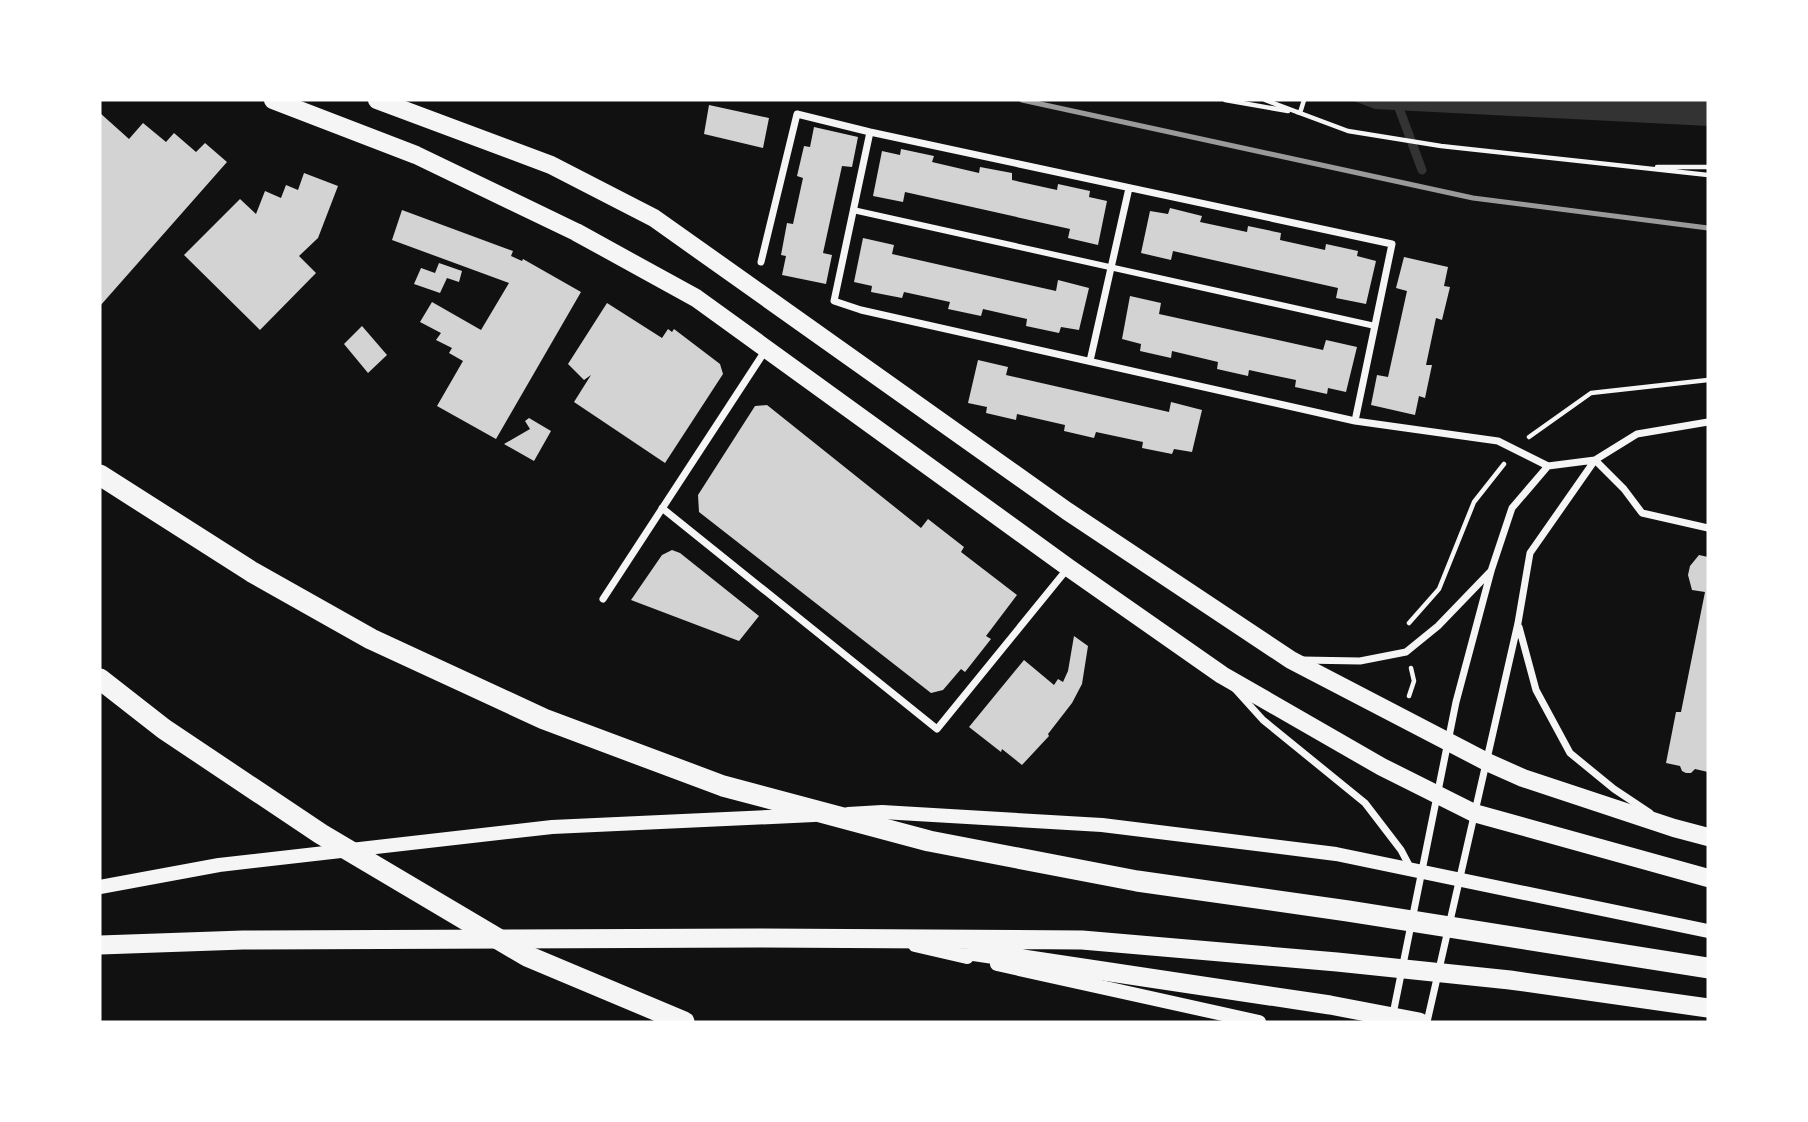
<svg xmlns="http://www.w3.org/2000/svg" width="1808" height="1122" font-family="Quicksand,sans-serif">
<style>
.water{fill:#333}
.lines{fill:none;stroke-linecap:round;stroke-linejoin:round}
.stream{stroke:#333;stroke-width:9}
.building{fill:#d3d3d3}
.path{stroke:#f5f5f5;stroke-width:4.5}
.pedestrian{stroke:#f5f5f5;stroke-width:6}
.minor{stroke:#f5f5f5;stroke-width:7}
.secondary{stroke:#f5f5f5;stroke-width:14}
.primary{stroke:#f5f5f5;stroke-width:18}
.trunk{stroke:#f5f5f5;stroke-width:19}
.motorway{stroke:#f5f5f5;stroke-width:21}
.rail{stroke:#9a9a9a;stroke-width:5}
</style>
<rect width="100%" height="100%" fill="#111"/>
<path class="water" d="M1351,100H1708V126L1375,109Z"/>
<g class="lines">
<path class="stream" d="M1396,100L1422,170"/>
</g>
<path class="building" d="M709,105L769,118L763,148L704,134Z
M100,113L129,139L143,123L166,142L174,133L196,152L205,143L227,162L100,306Z
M814,127L858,137L852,167L842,166L823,253L832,255L826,284L782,275L786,256L781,255L787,223L793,224L803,178L797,176L804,146L810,147Z
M901,149L934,156L932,162L979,173L980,167L1012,173V180L1057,190L1058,184L1090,191L1089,197L1107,201L1098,245L1068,238L1070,229L905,192L903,202L873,196L882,151L900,155Z
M304,173L338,186L318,238L299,256L316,273L260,330L184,255L240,199L256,214L265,191L281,198L286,185L298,190Z
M1170,208L1202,216L1200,222L1247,232L1248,226L1281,233L1280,240L1325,250L1326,244L1358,251L1357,256L1376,261L1366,304L1336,298L1338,288L1173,251L1171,260L1141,253L1150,211L1168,214Z
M402,210L513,251L511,256L522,261L523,259L581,292L496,439L437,406L463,361L449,353L452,348L436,340L441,333L420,322L432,302L481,330L509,283L392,240Z
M863,238L894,245L892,254L1056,291L1058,280L1089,288L1079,330L1061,327L1059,333L1026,326L1027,319L983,309L981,316L948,309L950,302L904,292L902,298L871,292L872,286L854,282Z
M1404,257L1448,267L1444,286L1450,287L1442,320L1436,318L1426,365H1432L1425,398L1419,396L1415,415L1371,405L1377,375L1388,377L1407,291L1396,288Z
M439,263L462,271L459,282L447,278L440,293L414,284L421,268L435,273Z
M1130,296L1161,303L1159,314L1323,350L1326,340L1357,347L1346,392L1328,388L1327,394L1295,387L1296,380L1272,375L1249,370L1248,376L1217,369L1218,362L1172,351L1171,358L1140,351L1141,344L1122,339Z
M607,303L662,338L668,329L672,332L674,329L720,364L723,374L665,463L574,402L591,375L584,380L568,364Z
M362,326L387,355L368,373L344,344Z
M978,360L1008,367L1006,375L1169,412L1171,402L1202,410L1192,452L1174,449L1172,454L1142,448L1143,442L1096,432L1094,438L1064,431L1065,425L1017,414L1016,420L986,413L987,407L968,403Z
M767,405L921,528L928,519L964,547L961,552L1017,595L986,636L991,639L965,672L961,669L943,690L931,693L699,512L698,495L755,406Z
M529,418L551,431L534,461L504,444L530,429L525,421Z
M672,550L680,553L759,616L739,641L631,600L662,555Z
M1699,555L1708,557V772L1695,769L1691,773H1686L1682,771L1680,766L1666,763L1676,712H1681L1705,592L1692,590L1688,575L1690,566Z
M1074,636L1088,646L1082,684L1072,703L1048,734L1049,736L1022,765L1002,749L1001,752L969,727L1024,660L1054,685L1058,679L1063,682L1068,671Z"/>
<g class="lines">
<path class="path" d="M1225,100L1288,111
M1265,100L1348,131L1441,146L1708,175
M1297,112L1300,113L1304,100
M1657,167H1708
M1529,437L1591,393L1708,380
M1409,623L1439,589L1474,502L1504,464
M1409,696L1414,681L1411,668"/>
<path class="pedestrian" d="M853,210L1375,326"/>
<path class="minor" d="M870,132L834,301L861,310L1355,421L1498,441L1548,466
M761,262L797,114L870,132L1392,244L1355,421
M1090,361L1129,188
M1595,460L1624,489L1642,513L1708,528
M662,508L937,729L1068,568
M603,599L765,351
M1519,627L1536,690L1570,753L1614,789L1650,813
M1302,660L1360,661L1406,652L1438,626L1491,571
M1235,689L1263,720L1365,803L1401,850L1411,869
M1393,1014L1456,702L1491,571L1512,508L1548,466L1595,460L1637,434L1708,422
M1427,1022L1518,623L1530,553L1595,460"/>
<path class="secondary" d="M848,814L882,812L1102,825L1336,854L1708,931
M100,887L219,865L552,827L814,815
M915,945L967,957
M997,964L1259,1022"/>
<path class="primary" d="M273,100L416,155L576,232L696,298L1069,568L1222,675L1382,767L1474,813L1708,878
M377,100L551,165L654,218L1067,511L1291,660L1487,762L1523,778L1674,828L1708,837"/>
<path class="trunk" d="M100,945L243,940L759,938L1082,940L1337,962L1510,980L1708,1008
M957,949L1330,1005L1419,1022"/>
<path class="motorway" d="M100,475L252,572L371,639L544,719L723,786L929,841L1137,881L1348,911L1708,968
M100,679L164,729L321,834L527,956L684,1022"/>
<path class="rail" d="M1022,100L1473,198L1708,228"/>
</g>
<rect width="1808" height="1122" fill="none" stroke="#ffffff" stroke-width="203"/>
</svg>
